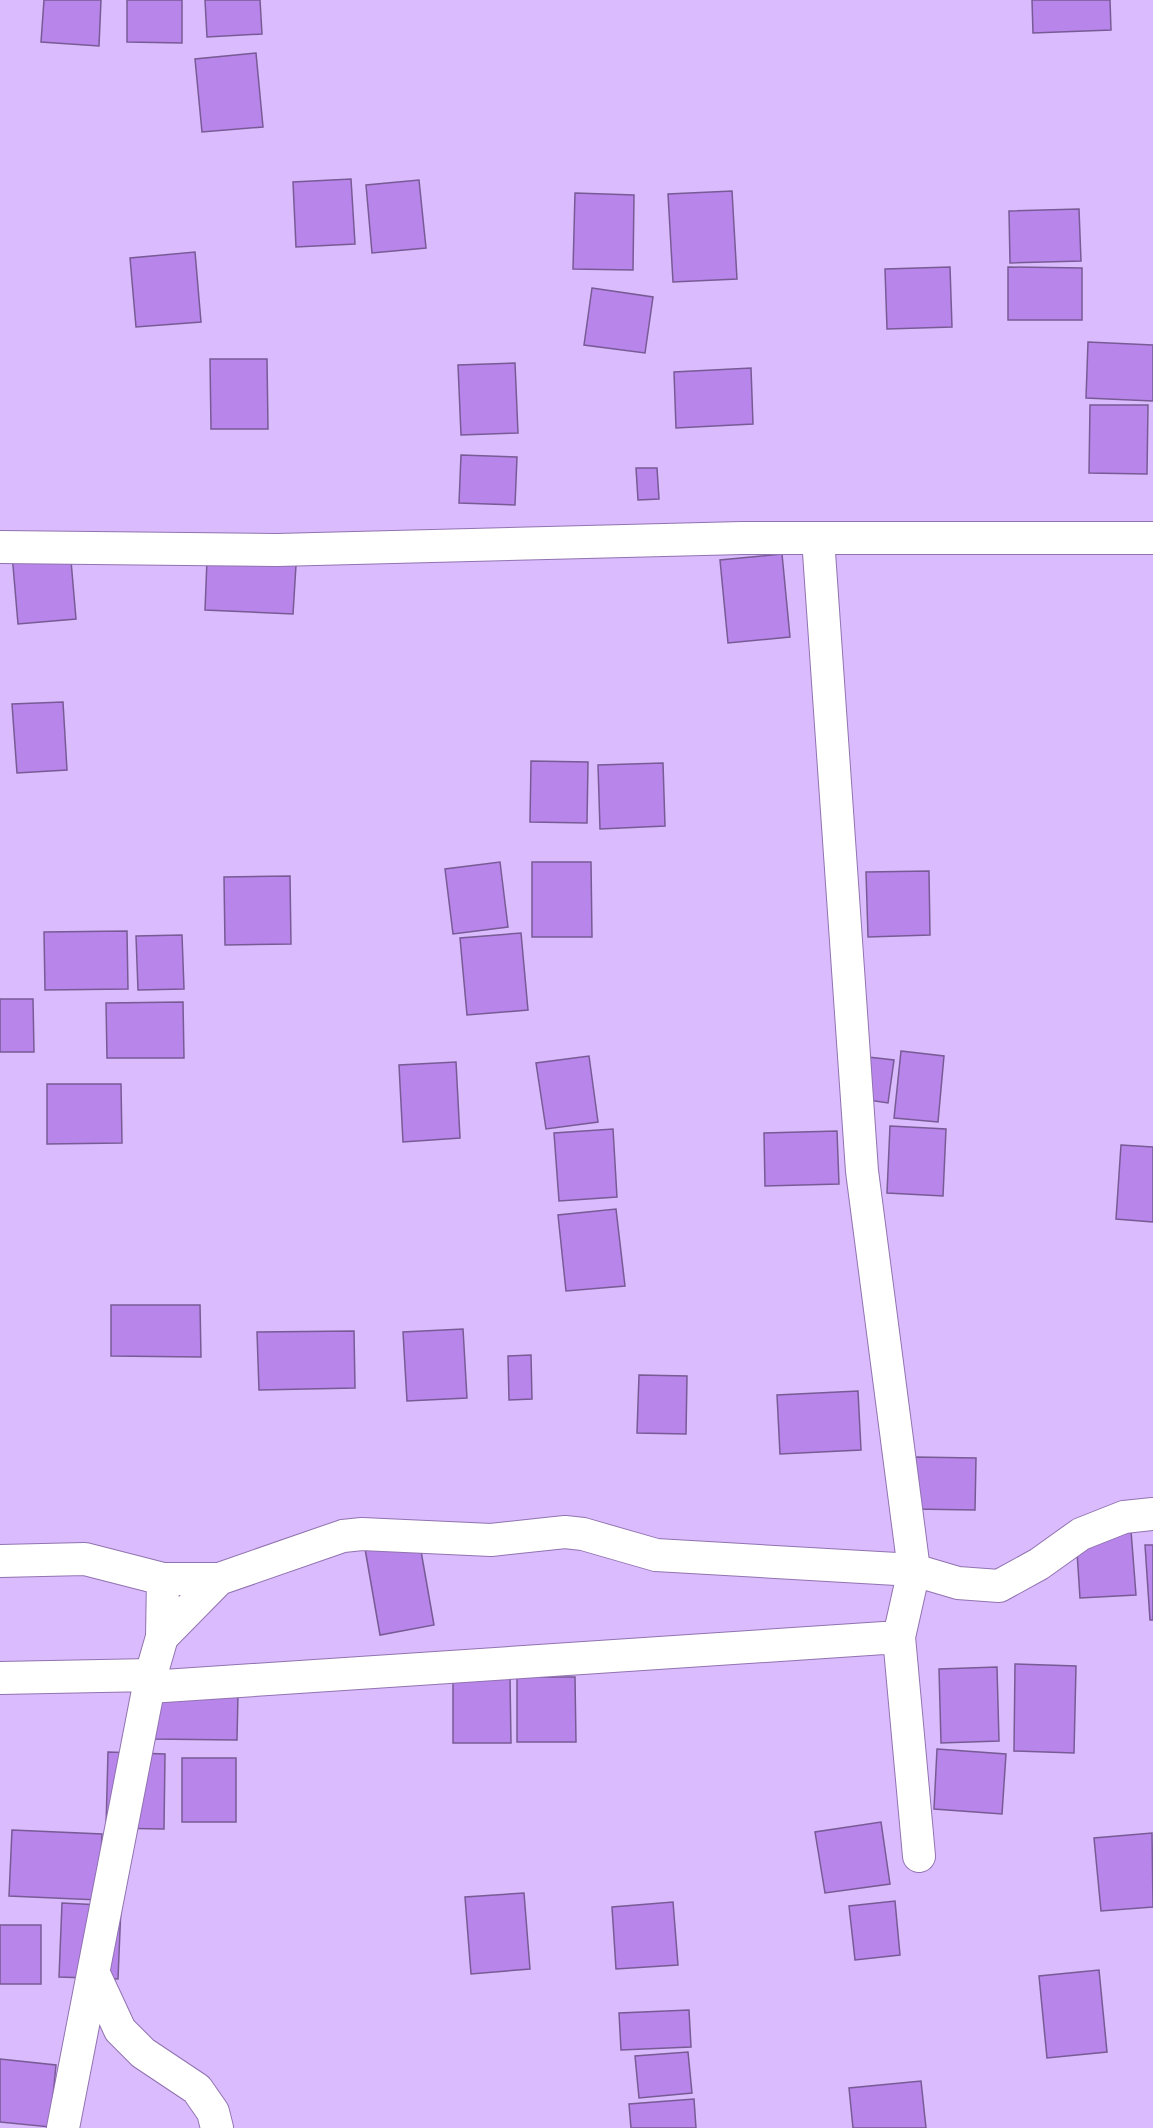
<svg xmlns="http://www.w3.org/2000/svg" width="1153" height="2128" font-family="Lato,sans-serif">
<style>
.building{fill:#b885eb;stroke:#785b95;stroke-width:1.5}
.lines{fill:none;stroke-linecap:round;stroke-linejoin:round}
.minor-casing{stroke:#9173b0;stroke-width:34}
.minor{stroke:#fff;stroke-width:32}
</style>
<rect width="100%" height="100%" fill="#dabbfd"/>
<path class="building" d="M44,0H101L99,46L41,42Z
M127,0H182V43L127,42Z
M205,0H260L262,34L207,37Z
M1032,0H1110L1111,30L1033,33Z
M256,53L263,127L202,132L195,59Z
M351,179L355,244L296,247L293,182Z
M419,180L426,248L372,253L366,185Z
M732,191L737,279L673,282L668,194Z
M575,193L634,195L633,270L573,269Z
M1079,209L1081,261L1010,263L1009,211Z
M195,252L201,322L136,327L130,258Z
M950,267L952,327L887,329L885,269Z
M1008,267L1082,268V320H1008Z
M592,288L653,297L645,353L584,345Z
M1088,342L1153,345V401L1086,398Z
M210,359H267L268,429H211Z
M515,363L518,433L461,435L458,365Z
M751,368L753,424L676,428L674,372Z
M1090,405H1148L1147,474L1089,473Z
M461,455L517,457L515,505L459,503Z
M636,468H657L659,499L638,500Z
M70,549L76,619L18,624L12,554Z
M782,554L790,637L728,643L720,560Z
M207,560L296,565L293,614L205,610Z
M63,702L67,770L17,773L12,704Z
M531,761L588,762L587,823L530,822Z
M663,763L665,826L600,829L598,765Z
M500,862L508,927L453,934L445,869Z
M532,862H591L592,937H532Z
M929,871L930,935L868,937L866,872Z
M290,876L291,944L225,945L224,877Z
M127,931L128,989L45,990L44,932Z
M521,933L528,1010L467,1015L460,938Z
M182,935L184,989L138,990L136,936Z
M0,999H33L34,1052H0Z
M183,1002L184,1058H107L106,1003Z
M901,1051L944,1056L938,1122L894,1118Z
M589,1056L598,1122L546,1129L536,1063Z
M868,1057L894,1060L888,1103L862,1099Z
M456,1062L460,1138L403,1142L399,1065Z
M47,1084H121L122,1143L47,1144Z
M890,1126L946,1129L943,1196L887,1193Z
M613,1129L617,1197L559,1201L554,1133Z
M837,1131L839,1184L765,1186L764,1133Z
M1121,1145L1153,1147V1222L1116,1219Z
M616,1209L625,1286L566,1291L558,1215Z
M111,1305H200L201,1357L111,1356Z
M463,1329L467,1398L407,1401L403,1332Z
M354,1331L355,1388L259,1390L257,1332Z
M531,1355L532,1399L509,1400L508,1356Z
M639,1375L687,1376L686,1434L637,1433Z
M858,1391L861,1450L780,1454L777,1395Z
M914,1457L976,1458L975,1510L913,1509Z
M1130,1518L1136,1595L1080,1598L1075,1521Z
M418,1534L434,1625L380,1635L364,1543Z
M1145,1545H1153V1620H1150Z
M1015,1664L1076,1666L1074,1753L1014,1751Z
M997,1667L999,1741L941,1743L939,1669Z
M517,1677H575L576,1742H517Z
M453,1678H510L511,1743H453Z
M153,1692L238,1694L237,1740L152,1739Z
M937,1749L1006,1754L1002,1814L934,1809Z
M108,1752L165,1754L164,1829L106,1828Z
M182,1758H236V1822H182Z
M881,1822L890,1884L825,1893L815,1832Z
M12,1830L102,1834L99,1900L9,1896Z
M1152,1833L1153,1907L1101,1911L1094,1838Z
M524,1893L530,1969L471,1974L465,1897Z
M895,1901L900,1955L855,1960L849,1906Z
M673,1902L678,1965L616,1969L612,1907Z
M62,1903L121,1906L118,1979L59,1977Z
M0,1925H41V1984H0Z
M1099,1970L1107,2052L1047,2058L1039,1976Z
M689,2010L691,2047L621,2050L619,2013Z
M688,2052L692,2093L639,2098L635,2056Z
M0,2059L56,2065L50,2127L0,2122Z
M921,2081L926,2128H853L849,2088Z
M694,2099L696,2128H631L629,2104Z"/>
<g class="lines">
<g class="minor-casing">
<path id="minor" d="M818,538L862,1171L914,1570L899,1637L919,1856
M0,547L277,550L742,538H1153
M0,1561L85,1559L163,1579H219L343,1536L362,1534L491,1540L565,1532L583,1534L656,1555L914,1570L958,1583L999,1586L1039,1564L1081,1534L1124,1517L1153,1514
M162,1637L219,1579
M0,1678L151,1675
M149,1687L899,1637
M94,1974L120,2030L143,2053L197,2089L213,2112L217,2128
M63,2128L151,1675L162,1637L163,1579"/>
</g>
<use href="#minor" class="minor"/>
</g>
</svg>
